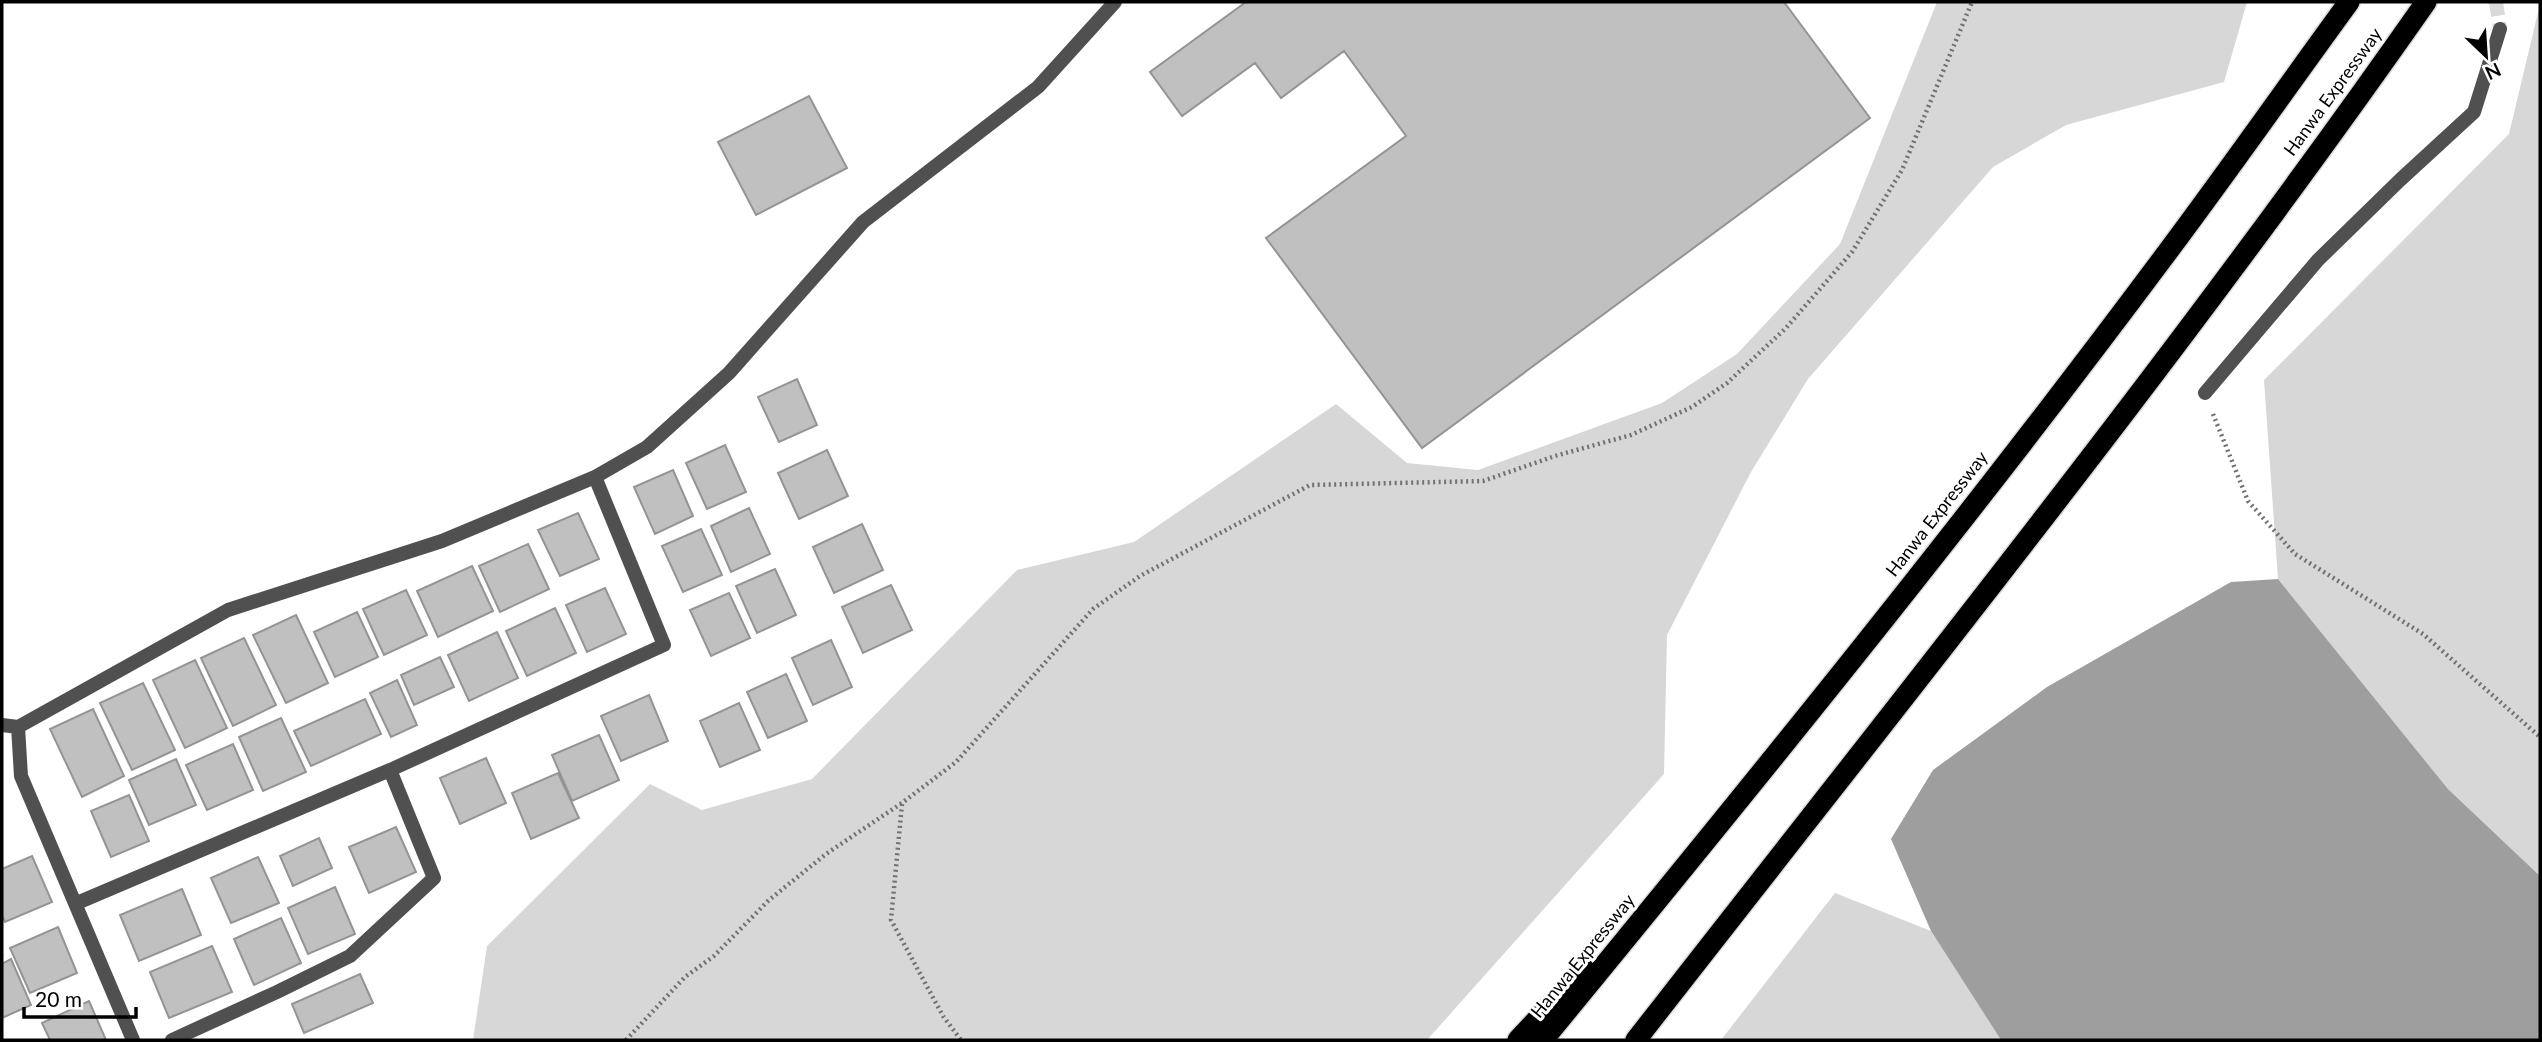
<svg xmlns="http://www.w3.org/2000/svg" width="2542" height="1042" font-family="Lato,sans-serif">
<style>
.green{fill:#d7d7d7}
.water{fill:#9e9e9e}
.building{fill:#c0c0c0;stroke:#949494;stroke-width:2}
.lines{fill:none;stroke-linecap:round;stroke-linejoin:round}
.street-tunnel{stroke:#d9d9d9;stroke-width:14;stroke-dasharray:14 7;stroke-linecap:butt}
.highway-casing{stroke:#dbdbdb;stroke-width:24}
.path{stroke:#727272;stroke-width:4.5;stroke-dasharray:2 3.5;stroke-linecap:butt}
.street{stroke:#505050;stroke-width:14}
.highway{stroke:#000;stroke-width:21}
.labels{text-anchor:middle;stroke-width:6;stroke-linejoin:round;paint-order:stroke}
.street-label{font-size:18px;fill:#000;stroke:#fff}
</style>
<rect width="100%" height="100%" fill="#fff"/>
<path class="green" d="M1937,2H2247L2224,82L2066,125L1993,167L1808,379L1751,472L1667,635L1664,774L1427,1040H473L487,946L650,784L702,810L812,779L1017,570L1134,542L1336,404L1407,463L1478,470L1662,403L1737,354L1840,244Z
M2540,4V876L2448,789L2278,579L2264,380L2509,134Z
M1835,893L1931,931L2001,1040H1721Z"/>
<path class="water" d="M2278,579L2448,789L2540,876V1040H2001L1931,931L1891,839L1933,770L2047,687L2231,582Z"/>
<path class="building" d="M1246,2H1784L1870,118L1422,448L1266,238L1406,136L1344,51L1281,98L1255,63L1182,116L1150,72Z
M809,96L847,168L756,215L718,142Z
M797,379L817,425L779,442L758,397Z
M725,445L746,492L707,509L686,463Z
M827,450L848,496L799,519L778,473Z
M673,470L693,516L655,534L634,487Z
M749,508L770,554L731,572L711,526Z
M578,513L599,559L560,576L538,530Z
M862,524L883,570L834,593L813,547Z
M701,529L722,575L683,592L662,546Z
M528,544L549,589L500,612L479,566Z
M472,566L493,611L438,637L417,591Z
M775,569L796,615L757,633L736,586Z
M891,585L912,630L863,653L842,607Z
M605,588L626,634L587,652L566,605Z
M406,590L427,635L384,655L363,609Z
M729,593L750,638L711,656L690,610Z
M555,608L576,653L527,676L506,631Z
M357,612L378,657L335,677L314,632Z
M296,615L328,683L286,703L253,635Z
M497,632L518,678L469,701L448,655Z
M244,638L276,705L233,726L201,658Z
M831,640L852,687L813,705L792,658Z
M440,657L454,687L414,705L401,675Z
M195,660L227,728L185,748L153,680Z
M786,674L807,721L768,738L747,692Z
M397,680L417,725L391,737L370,693Z
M143,683L175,750L132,770L100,703Z
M649,695L668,741L621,761L601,716Z
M365,699L381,734L311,766L294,731Z
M739,703L760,750L720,767L700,721Z
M93,709L124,776L82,797L50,729Z
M281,718L306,772L263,791L239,737Z
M599,735L619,780L572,801L552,755Z
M233,744L253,790L207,810L186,765Z
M486,758L506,803L460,824L440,778Z
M176,759L196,805L149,825L129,780Z
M558,773L579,818L531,839L512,793Z
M129,795L149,841L111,857L91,811Z
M396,827L416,872L369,893L349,847Z
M319,838L332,868L293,886L280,856Z
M32,856L52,902L5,922L2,915V869Z
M258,857L279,903L231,923L211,878Z
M335,887L355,934L308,954L288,908Z
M182,889L201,935L139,961L120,915Z
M281,918L301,963L254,985L234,939Z
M58,927L77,973L30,993L10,948Z
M212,946L232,992L169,1018L150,972Z
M11,959L31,1005L2,1018V964Z
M360,974L373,1003L304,1033L292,1004Z
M89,1001L106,1040H50L42,1023Z"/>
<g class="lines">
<path class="street-tunnel" d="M2496,2L2500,29"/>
<g class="highway-casing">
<path id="highway" d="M1518,1040L1584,969
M1543,1040C1754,783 1964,525 2163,258C2226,174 2287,87 2349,2
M1636,1040C1903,697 2177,358 2426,2"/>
</g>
<path class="path" d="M2213,414L2248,501L2295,554L2423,634L2540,737
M902,804L891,920L943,1016L961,1040
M626,1040L685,977L714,956L769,900L826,854L902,803L956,762L1093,609L1140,576L1310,485L1483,481L1555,456L1631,435L1692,407L1727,383L1786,328L1852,252L1902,170L1972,2"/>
<path class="street" d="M2205,393L2318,260L2400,180L2474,112L2500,29
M2,725L18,727L228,610L442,541L595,477L647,447L729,373L863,222L1038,87L1115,2
M18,727L21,776L133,1040
M77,903L390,770L664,645L595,477
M172,1040L277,992L350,956L434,878L390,770"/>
<use href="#highway" class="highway"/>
</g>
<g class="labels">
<g class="street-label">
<text transform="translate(2333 92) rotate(-54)" y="6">Hanwa Expressway</text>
<text transform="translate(1937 514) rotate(-52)" y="6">Hanwa Expressway</text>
<text transform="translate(1583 956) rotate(-51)" y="6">Hanwa Expressway</text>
</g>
</g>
<rect width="2542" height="1042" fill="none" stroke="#000000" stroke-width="7"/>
<g transform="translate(2486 56) rotate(155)" stroke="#ffffff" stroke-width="5" paint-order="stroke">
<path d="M0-5L12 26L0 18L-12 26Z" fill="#000000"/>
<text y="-10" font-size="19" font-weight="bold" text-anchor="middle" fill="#000000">N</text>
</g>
<path d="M24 1007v10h112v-10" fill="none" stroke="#000000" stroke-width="3.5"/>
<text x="35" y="1007" font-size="21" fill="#000000" stroke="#ffffff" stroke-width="5" paint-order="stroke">20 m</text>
</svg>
